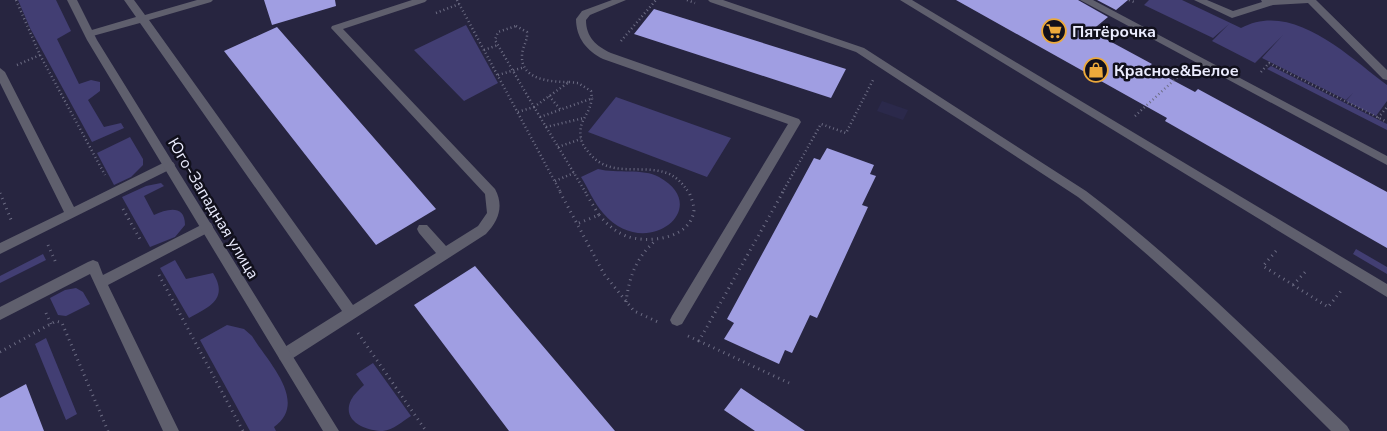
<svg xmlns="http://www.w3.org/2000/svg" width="1387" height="431" font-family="'Nunito Sans',sans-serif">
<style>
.built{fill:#2b294b}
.green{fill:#423e73}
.building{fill:#a09ee2}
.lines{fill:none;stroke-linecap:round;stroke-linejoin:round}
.path-far1{stroke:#6d6d84;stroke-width:2.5;stroke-dasharray:1 3;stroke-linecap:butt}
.path{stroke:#6d6d84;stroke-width:3;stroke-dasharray:1 4.5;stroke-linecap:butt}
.lane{fill:#5f5f6d;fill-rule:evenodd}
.street{fill:#5f5f6d;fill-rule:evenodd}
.labels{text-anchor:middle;stroke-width:5;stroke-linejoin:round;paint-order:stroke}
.poi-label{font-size:16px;font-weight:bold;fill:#ebecfe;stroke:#11101c;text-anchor:start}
.street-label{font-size:16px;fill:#ebecfe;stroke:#11101c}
</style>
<rect width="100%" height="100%" fill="#272540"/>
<path class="built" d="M882,101L908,110L903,120L877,111Z"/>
<path class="green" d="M18,0H56L71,31L57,39L79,84L91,80L100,82V91L88,100L104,127L121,123L124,128L92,142L30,28Z
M1149,0H1182L1241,28C1293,0 1349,57 1387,85V101L1376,116L1346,101L1353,93L1346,100L1262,58L1283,35L1255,63L1212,41L1229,24L1213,38L1144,5Z
M466,25L498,83L464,101L414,50Z
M1271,66L1387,124V130L1267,69Z
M616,97L731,138L707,177L588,132Z
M130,137L143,159V165L131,177L114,185L97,153Z
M598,169C617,174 643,168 659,177C715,208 645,263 603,213C594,203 588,188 581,177Z
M161,183L164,186L144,196L154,215C167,209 185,204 185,225L175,237L150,247L122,197L146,186Z
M1356,249L1387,267V274L1353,254Z
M43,254L46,260L0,283V276Z
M175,260L186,279L213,273C229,299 209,307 189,318L160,268Z
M76,288L83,292L90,304L66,316L58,315L50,298L65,290Z
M227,325L244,329L252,336C268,362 309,402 274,427L276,431H250L200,340Z
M46,338L77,414L66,420L35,344Z
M373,363L411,416C403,421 393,430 383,431C366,431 341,421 351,400C354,394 359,390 364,385L356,374Z"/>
<path class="building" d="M264,0H335L336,6L272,25Z
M956,0H1078L1108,17L1091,31L1152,64L1148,67L1195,92L1198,89L1387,192V248L1165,121L1167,118Z
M1097,0H1128L1116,10Z
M654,9L683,18L846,69L831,98L634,34Z
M277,27L436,209L376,245L224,51Z
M827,148L874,165L870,174L876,176L862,205L868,207L817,318L810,315L792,353L785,350L779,364L724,339L734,323L727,319L814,158L820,160Z
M475,266L615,431H509L414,305Z
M26,384L44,431H0V398Z
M741,388L805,431H755L724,410Z"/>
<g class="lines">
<path class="path-far1" d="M16,0L40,55L105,175
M457,0L561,193
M687,0L695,3
M1129,0L1134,2
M436,13L459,4
M516,26L527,32C528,41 522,47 522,56C521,80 551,82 569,82L534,107L495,40L498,32Z
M621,41L656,0
M484,50L498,45
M17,65L40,55
M1261,72L1269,63L1387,122
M498,75L525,67
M569,82L578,83L591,91C595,113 577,117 581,138C582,145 586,149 590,154C610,178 641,164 667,173C677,177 683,184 689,193
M549,96L560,109
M518,112L534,107L586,193
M1135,116L1184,71
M540,117L593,98
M1378,118L1387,107
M546,127L584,118
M558,147L581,139
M555,181L574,173
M782,193L821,124L846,133L873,80"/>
<path class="path" d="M560,192L604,274L634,311L658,322
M783,192L699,341L789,383
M0,193L12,222
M123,209L141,241
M599,215C607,224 614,231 626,236C648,244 691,239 694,210C694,205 691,197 689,192
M579,223L599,215L585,192
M48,245L56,263
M1276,251L1263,266L1328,307L1341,291
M159,275L243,431
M1293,285L1307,270
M626,302C629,277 636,258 655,241
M46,313L51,324
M358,333L426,431
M688,336L699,341
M0,352L56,321L62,323L108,431"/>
<path class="lane" d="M124,0H134L145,15L197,0H213L211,2L149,20L353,305L436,253L419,233L417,229L419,225H427L446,246L478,226L487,213L485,194L331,28L332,26L412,0H427L425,2L343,29L495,189C504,206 499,220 486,234L290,360L285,361L280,360L278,355L280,350L342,311L140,23L89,37L85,36V32L136,17Z
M612,0H626L590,15L586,20C586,37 596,46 611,53L799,119L801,122L682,324L677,326L672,324L670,320L672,316L788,124L603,59C587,51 576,38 576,19L582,11Z
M708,0H723L864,48L1086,191C1180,262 1262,345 1347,426L1350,431H1331C1249,350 1169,268 1078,197L856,52L710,2Z
M900,0H912L1387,284V297Z
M1080,0H1093L1387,156V165Z
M1194,0H1207L1233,11L1262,2L1261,0H1316L1387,70V80L1383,79L1308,3L1273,5L1232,18Z
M0,68L5,72L74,207L165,162H173L175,165L173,168L0,254V243L64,212L0,83Z
M207,222L211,223L213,227L211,231L108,285L179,431H163L90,274L0,320V307L88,262L93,260L98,262L103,275Z"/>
<path class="street" d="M67,0H77L97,40L339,431H323L87,40Z"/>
</g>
<defs>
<g id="supermarket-ring" transform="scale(1.25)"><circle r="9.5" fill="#11101c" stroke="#eca93b" stroke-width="1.5"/><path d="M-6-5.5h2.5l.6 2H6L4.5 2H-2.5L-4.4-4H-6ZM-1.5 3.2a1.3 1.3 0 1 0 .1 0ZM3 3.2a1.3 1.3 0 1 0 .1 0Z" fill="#eca93b"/></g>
<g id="shop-ring" transform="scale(1.25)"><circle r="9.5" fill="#11101c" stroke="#eca93b" stroke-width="1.5"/><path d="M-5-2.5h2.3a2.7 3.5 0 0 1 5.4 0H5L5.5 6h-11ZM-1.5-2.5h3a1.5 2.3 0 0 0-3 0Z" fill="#eca93b"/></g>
</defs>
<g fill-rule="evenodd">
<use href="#supermarket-ring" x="1054" y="31"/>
<use href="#shop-ring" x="1096" y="70"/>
</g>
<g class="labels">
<g class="poi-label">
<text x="1072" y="37">Пятёрочка</text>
<text x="1114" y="76">Красное&amp;Белое</text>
</g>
<g class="street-label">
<text transform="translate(214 208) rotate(59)" y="6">Юго-Западная улица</text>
</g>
</g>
</svg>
